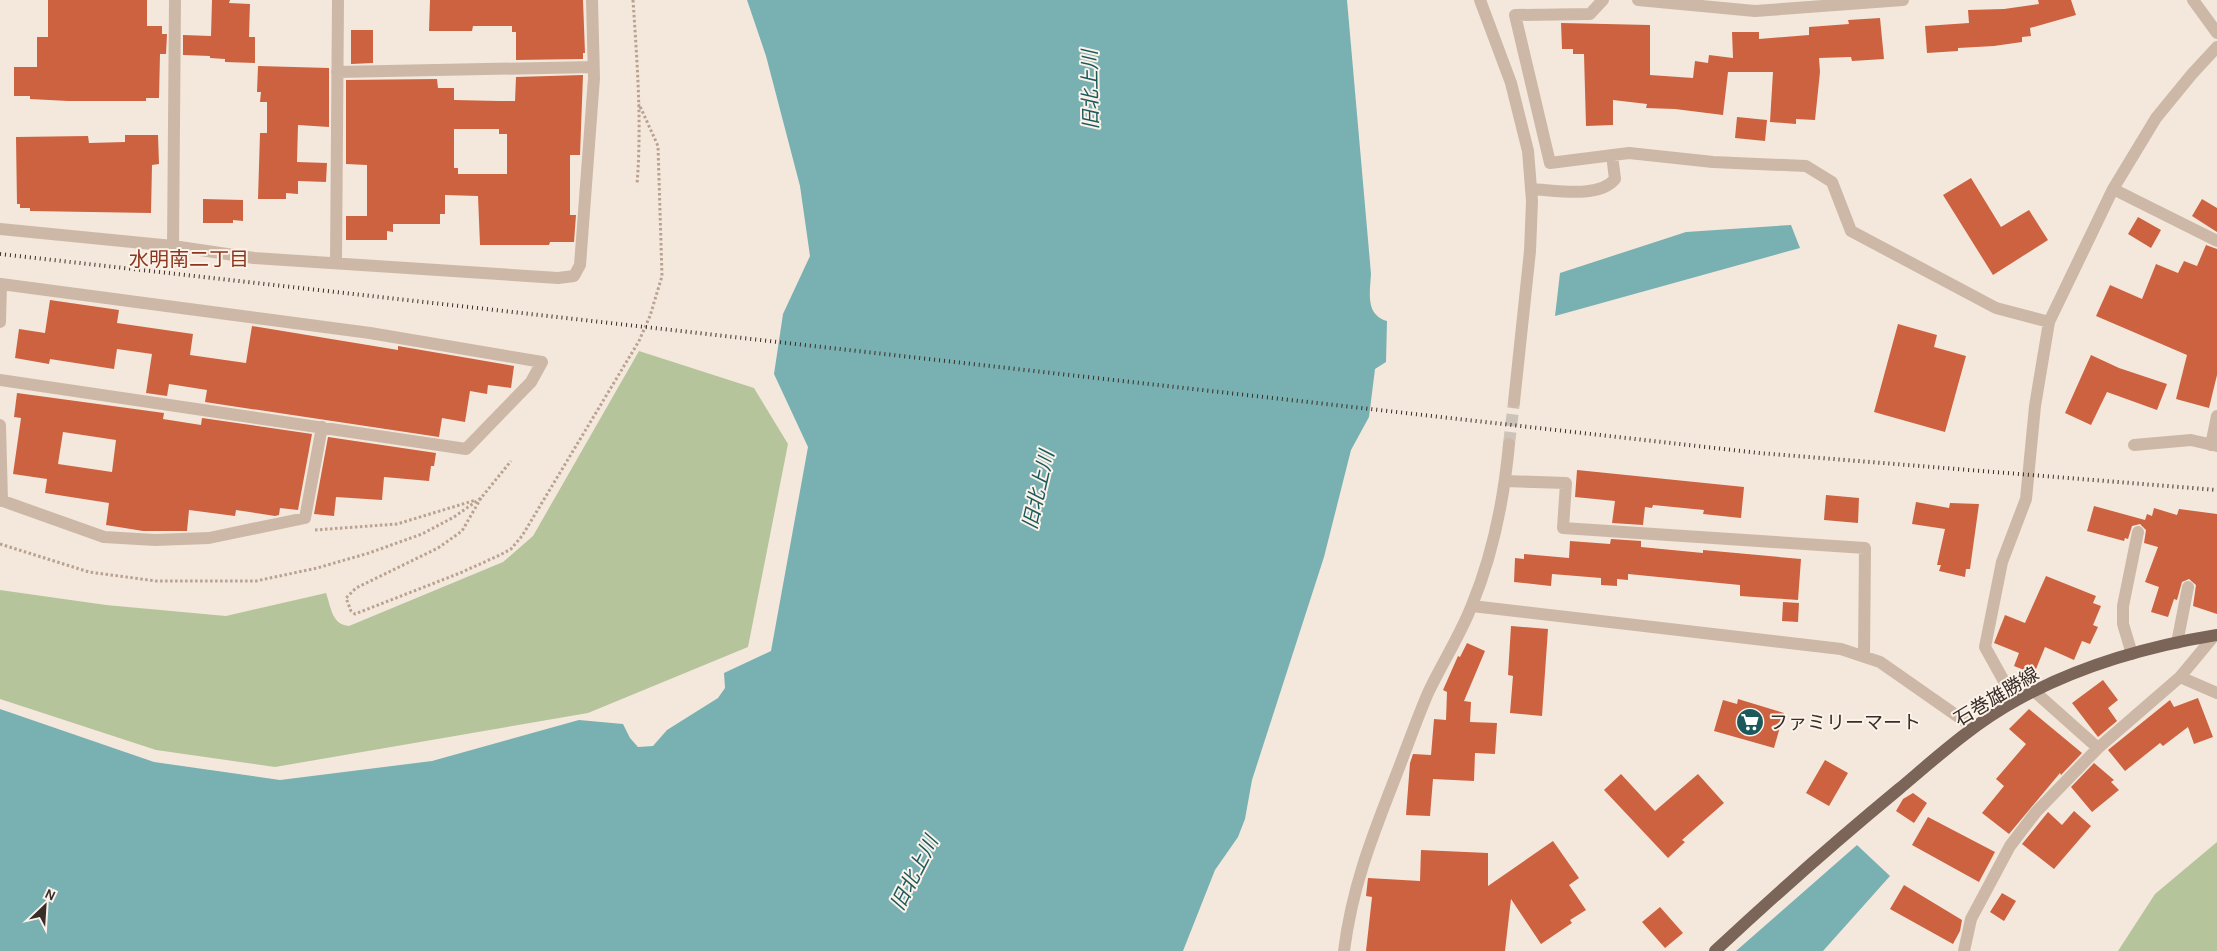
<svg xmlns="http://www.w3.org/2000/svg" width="2217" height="951" font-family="Karla,'Noto Sans JP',sans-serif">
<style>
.green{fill:#b6c49b}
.water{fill:#79b0b2}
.building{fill:#cd6240;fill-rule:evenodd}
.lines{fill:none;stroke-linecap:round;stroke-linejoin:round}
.minor-tunnel{stroke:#cec3b8;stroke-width:12;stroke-dasharray:12 6;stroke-linecap:butt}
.path{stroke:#b9a291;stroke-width:3;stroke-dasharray:2.5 2.5;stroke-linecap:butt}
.minor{stroke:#cdb8a7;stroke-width:12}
.major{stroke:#7b6458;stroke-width:12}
.rail{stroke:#382d28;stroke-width:4;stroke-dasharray:1 4;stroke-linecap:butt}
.labels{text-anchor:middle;stroke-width:4;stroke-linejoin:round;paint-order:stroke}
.street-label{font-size:19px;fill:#382d28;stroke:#fbf2e9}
.poi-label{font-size:19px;fill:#382d28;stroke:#fbf2e9;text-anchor:start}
.water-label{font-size:20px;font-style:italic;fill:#1b595d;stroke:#fbf2e9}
.neighbourhood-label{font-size:20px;fill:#8d361c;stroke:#fbf2e9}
</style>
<rect width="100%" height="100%" fill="#f4e8dc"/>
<path class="green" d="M639,351L754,388L788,444L748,647L588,713L275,767L156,750L0,699V590L106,605L226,616L326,593C331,607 332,625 349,626L503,562L533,536Z
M2217,842V951H2118L2155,894Z"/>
<path class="water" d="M747,0H1347L1371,274C1370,292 1365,315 1387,321L1386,362L1375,369L1369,417L1351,450L1324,557L1252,780L1245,819L1238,837L1215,870L1183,951H0V709L154,762L280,780L432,761L579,720L623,724L630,738L638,747L653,746L667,730L718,698L725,688L724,673L771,651L808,447L774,374L783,314L810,256L800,186L766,56Z
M1791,225L1800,248L1555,316L1560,273L1686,232Z
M1857,845L1890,876L1823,951H1736Z"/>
<path class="building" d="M48,0H147V26H162V34H167L166,54H160L159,98H146V101H68L30,99V96H14V67H37V37H48Z
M212,0H230L229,3L250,4L249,37H255V63L225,62V59L210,58V56L183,55V35L211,36Z
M430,0H583L585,53H583V59L516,60V32H512V26H473L472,31H429Z
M2038,0H2071L2076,15L2030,28L2031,36L2022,37V42L1994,46L1958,48V51L1927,53L1925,26L1969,23L1968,10L2004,9L2039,4Z
M1880,18L1884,59L1852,61L1851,57L1819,58L1820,72L1815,120L1796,119V124L1770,122L1773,72H1728L1723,115L1675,109L1646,108L1647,104L1613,100V125L1586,126L1584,54H1573V49H1562L1561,23L1650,25V75L1693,78L1695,61L1708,63L1709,55L1733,58L1732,32H1759V39L1809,35V27L1849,24L1848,20Z
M351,30H373V63L351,64Z
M258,66L329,68V127L298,125L297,162L327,163L326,182L298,181V194L286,193V199H258L260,133H267V102H260L261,92H257Z
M583,75L580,155H570V215H576L574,242H550L549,245H480L478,196L445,195V214H440V224H393V232L387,231V240H346V216H367V165L346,164V80L437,79L438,88H454V100L499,101H515L516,77ZM454,129H499V134H507V174H458V168H454Z
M1737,117L1767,120L1765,141L1735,138Z
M125,135H158L159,164L152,165L151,213L30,211V208H20V204H17L16,137L88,136L89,143L125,142Z
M1971,178L2001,227L2029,210L2048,240L1993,275L1943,195Z
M203,199L243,200V221L233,220V223H203Z
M2202,199L2217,208V232L2192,216Z
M2138,217L2161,230L2151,248L2128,234Z
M2206,245L2217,249V375L2209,408L2176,399L2187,355L2096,316L2110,285L2142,299L2156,264L2178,273L2184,261L2197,266Z
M50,300L119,310L117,323L193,334L190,355L246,363L252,326L398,350V346L514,366L511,388L488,385L487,394L470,391L465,422L442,418L439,437L205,402L207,390L169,384L167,396L146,393L152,354L117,349L114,369L50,359L49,364L15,358L19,329L45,333Z
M1898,324L1937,335L1934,347L1966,356L1945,432L1874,412Z
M2091,355L2119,368L2167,384L2157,410L2107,392L2091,425L2065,413Z
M17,393L164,413L163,419L201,425L202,418L312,434L298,510L280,508L279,515L275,516L236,510L235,516L189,510L187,531H143L106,525L109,503L45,493L47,479L13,474L21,418L14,417ZM63,432L116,440L112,472L58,464Z
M328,437L436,453L434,466H431L429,481L384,477L382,500L336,497L334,516L314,514Z
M1577,470L1744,487L1741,518L1703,514L1704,510L1653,505L1652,508L1645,507L1643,525L1612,523L1615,501L1575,497Z
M1826,495L1859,498L1858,523L1824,520Z
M1916,502L1949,508L1950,503L1979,504L1970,569H1966L1965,577L1939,571L1941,565H1937L1945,529L1912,524Z
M2094,506L2145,520L2147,514L2152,516L2154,508L2177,515L2179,509L2217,514V614L2193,606L2196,585L2189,579L2182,582L2177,600L2174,599L2168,617L2151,612L2159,587L2145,582L2158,547L2144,543L2146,530L2140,524L2132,526L2128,539L2125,538L2124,541L2087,531Z
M1611,539L1641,541V547L1703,553V550L1801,559L1798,600L1740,596V585L1628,574V580L1617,579V586L1601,585V578L1552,574L1551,586L1514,582L1515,558L1524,559V554L1569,558L1570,541L1610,544Z
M2046,576L2096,596L2093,603L2101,606L2093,625L2098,627L2090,644L2082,641L2074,660L2045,647L2034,674L2014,666L2019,653L1994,643L2005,615L2025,623Z
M1783,602L1799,603L1798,622L1782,621Z
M1511,626L1548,629L1542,716L1510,713L1513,676L1508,675Z
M1467,643L1485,651L1464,701L1471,702L1470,722L1497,723L1495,754L1475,753L1474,781L1433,779L1430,816L1406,815L1410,763L1413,754L1431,755L1434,719L1446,720L1447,692L1443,690L1458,656L1460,657Z
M2103,680L2118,700L2108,708L2117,721L2098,737L2072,703Z
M2198,698L2213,737L2194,744L2188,727L2163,746L2160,743L2125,771L2108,750L2170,700L2174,707Z
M1738,699L1784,713L1774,748L1714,731L1723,700L1737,704Z
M2029,709L2082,753L2061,775L2060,773L2009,834L1982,813L2004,786L1996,779L2026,744L2009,729Z
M1825,760L1848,773L1829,806L1806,793Z
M2094,763L2114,780L2111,782L2119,790L2092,812L2071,787Z
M1621,774L1655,811L1698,774L1724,803L1682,840L1685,842L1668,858L1604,790Z
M1913,793L1927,803L1914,823L1896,811L1903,799Z
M2074,811L2091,826L2054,869L2022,844L2048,812L2062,825Z
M1928,817L1995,852L1979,882L1912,845Z
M1553,841L1579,878L1569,885L1586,910L1570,920L1572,923L1541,944L1511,899L1505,951H1366L1372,897L1366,896L1368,878L1420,881L1421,850L1488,853V886Z
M1904,885L1962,920L1960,931L1953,944L1890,909Z
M2002,893L2016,901L2004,921L1990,912Z
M1660,907L1683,933L1665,948L1642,922Z"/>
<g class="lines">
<path class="minor-tunnel" d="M1509,444L1514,402"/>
<path class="path" d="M633,0C637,61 642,122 637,184
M481,498L462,531L438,548L356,588L346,598L351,611L355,614L460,573L500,555L511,549L522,536L639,341L650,316L662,276L658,146L639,104
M315,530L397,524L476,500
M0,544L89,572L156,581H256L317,568L369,553L422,534L454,517L481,498L511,461"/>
<path class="minor" d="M1480,0L1511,83L1528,151L1532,201L1530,251L1514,402
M1603,0L1590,14L1515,15L1550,163L1629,153L1713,162L1806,166L1832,182L1851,231L1996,308L2049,322
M1638,0L1755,11L1903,0
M2193,0L2217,33
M337,72L593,67
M1531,189C1555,190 1599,199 1615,179L1612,155
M2113,189L2217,241
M0,229L173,246L254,258L558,278L574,276L580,265L594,78L592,0
M173,246L175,0
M336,263L338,0
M0,322L1,284L370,333L542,362L531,382L466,449L0,380
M0,425L2,501
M2134,445L2191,440L2217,446
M2211,445L2217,416
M1505,481L1566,483L1563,528L1865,548L1864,655
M0,500L104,537L155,540L209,538L305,518L322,427
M1472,606L1841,649L1880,662L1973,727
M2177,643L2188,587
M2132,654L2123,624V606L2138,532
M2180,677L2217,693
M2034,691L2098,748
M2015,701L1985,647L2002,562L2026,499L2035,406L2049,322L2113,189L2156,118L2192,74L2217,47
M1344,951C1352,887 1372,837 1395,778C1406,750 1416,721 1428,693C1442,663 1460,636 1472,605C1493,554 1504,499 1509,444
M1964,951L1971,919L2010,846L2036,812L2098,748L2180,677L2214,636"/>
<path class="major" d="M1715,951C1775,895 1836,841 1899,789C1937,757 1973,724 2017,700C2077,667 2149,646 2217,635"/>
<path class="rail" d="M0,254L1759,453L2217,490"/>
</g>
<defs>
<g id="supermarket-disc" transform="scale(1.4375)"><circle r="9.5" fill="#1b595d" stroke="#fbf2e9"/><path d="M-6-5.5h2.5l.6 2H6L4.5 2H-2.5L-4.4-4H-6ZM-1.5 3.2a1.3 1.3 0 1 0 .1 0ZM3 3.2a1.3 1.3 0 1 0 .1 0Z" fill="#fff"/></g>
</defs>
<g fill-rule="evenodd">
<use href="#supermarket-disc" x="1750" y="722"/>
</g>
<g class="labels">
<g class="street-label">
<text transform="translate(1996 696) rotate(-31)" y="7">石巻雄勝線</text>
</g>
<g class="poi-label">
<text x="1769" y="729">ファミリーマート</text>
</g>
<g class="water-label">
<text transform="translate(1090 90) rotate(-91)" y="7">旧北上川</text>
<text transform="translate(1038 490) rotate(-77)" y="7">旧北上川</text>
<text transform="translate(914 873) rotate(-63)" y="7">旧北上川</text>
</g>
<g class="neighbourhood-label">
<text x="189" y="266">水明南二丁目</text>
</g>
</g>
<g transform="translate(45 906) rotate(25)" stroke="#fbf2e9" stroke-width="4" paint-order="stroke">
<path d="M0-4L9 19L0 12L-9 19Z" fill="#382d28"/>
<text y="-8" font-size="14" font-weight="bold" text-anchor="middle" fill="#382d28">N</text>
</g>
</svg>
